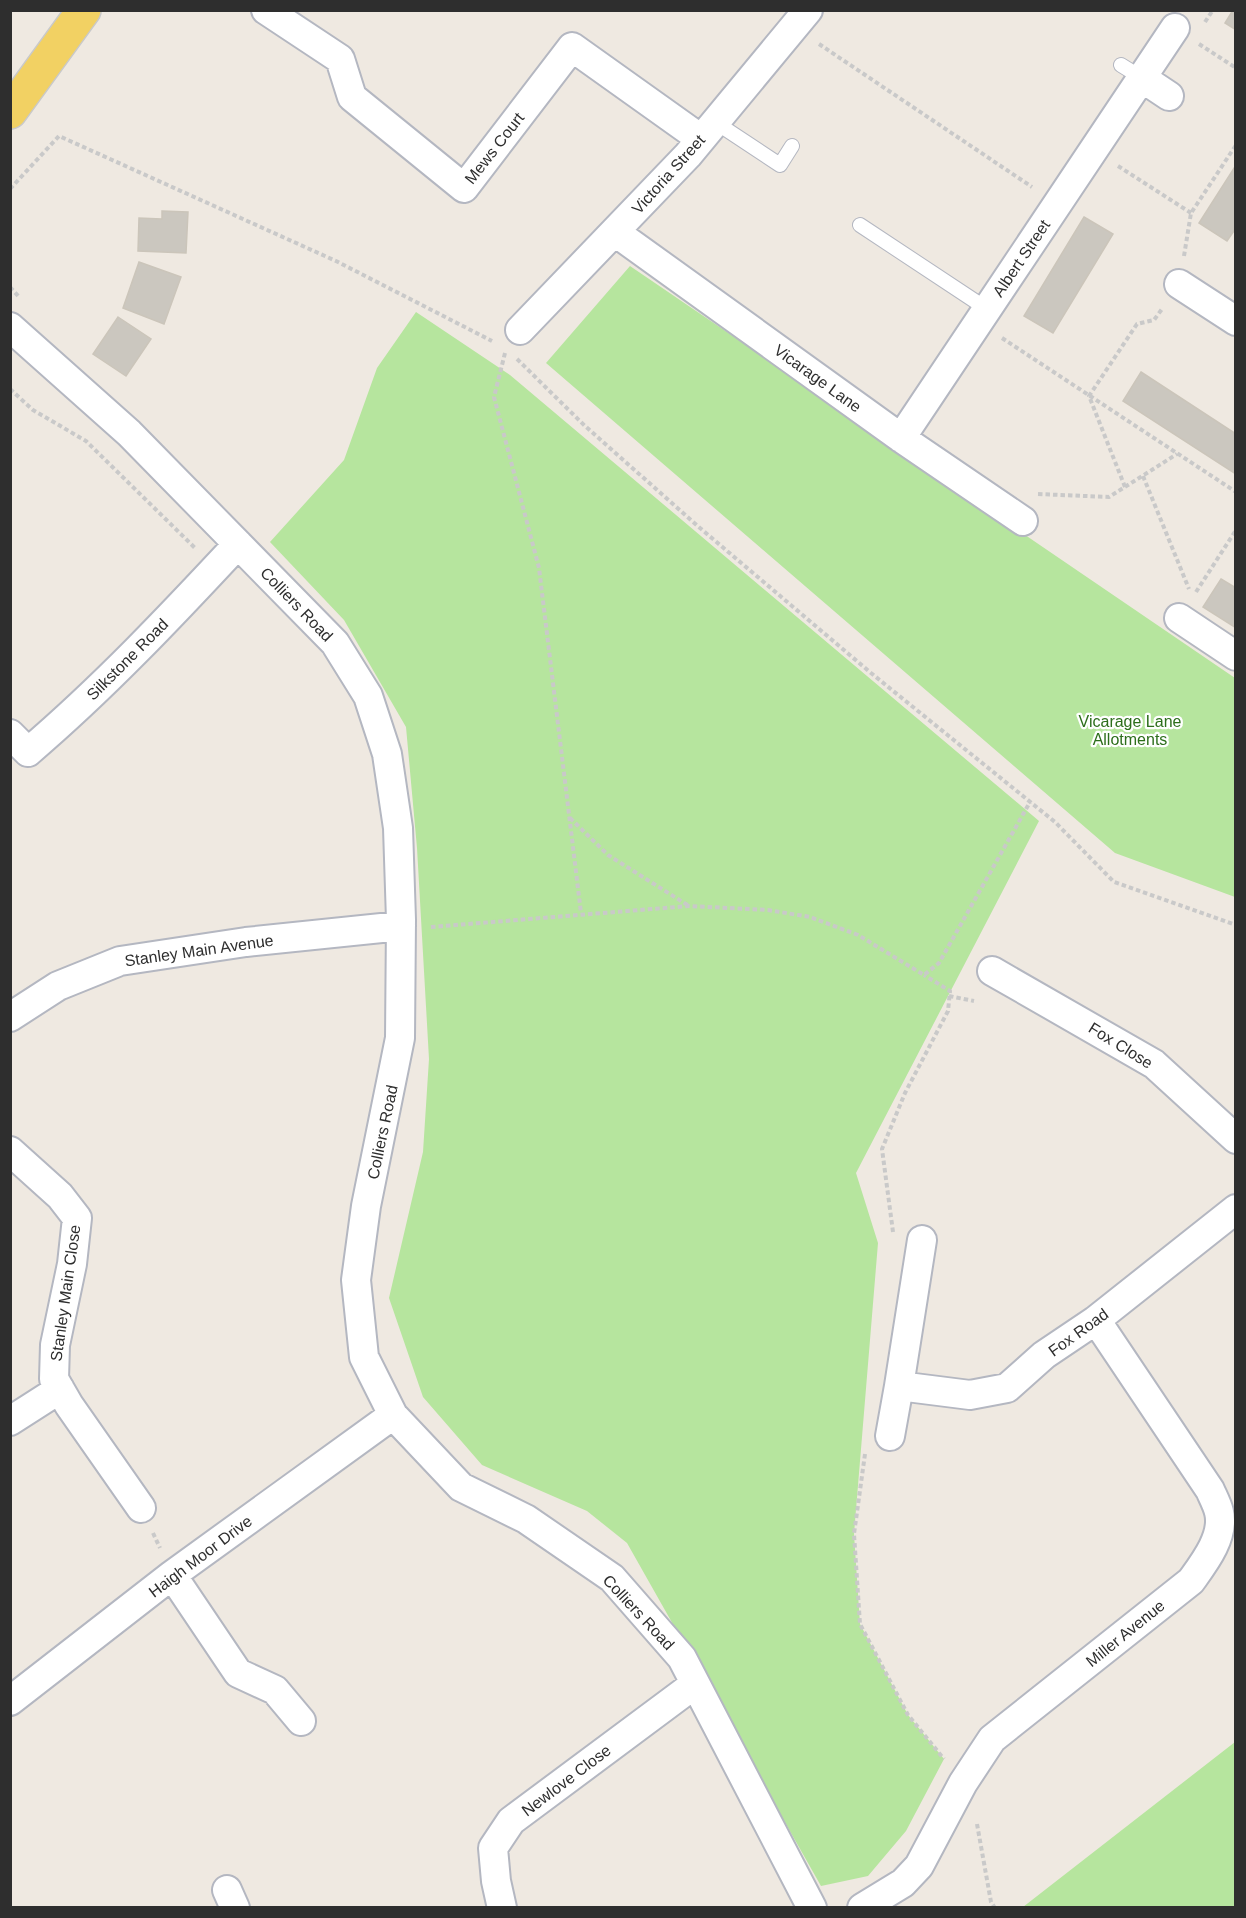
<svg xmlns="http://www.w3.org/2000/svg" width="1246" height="1918" font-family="Helvetica,sans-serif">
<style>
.green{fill:#b6e59e}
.building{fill:#cbc7bf;stroke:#cbc5ba;stroke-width:1.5}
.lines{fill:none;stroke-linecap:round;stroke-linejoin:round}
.lane-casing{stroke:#b4b7c1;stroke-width:16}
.street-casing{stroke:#b4b7c1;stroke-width:32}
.primary-casing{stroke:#c9c9c9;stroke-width:36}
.path{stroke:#c9c9c9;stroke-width:4;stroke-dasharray:4.5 3;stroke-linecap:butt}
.lane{stroke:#fff;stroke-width:14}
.street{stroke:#fff;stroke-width:28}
.primary{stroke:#f2d163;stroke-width:33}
.labels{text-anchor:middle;stroke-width:4.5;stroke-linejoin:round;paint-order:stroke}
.street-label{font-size:16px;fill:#2e2e2e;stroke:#fff}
.park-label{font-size:16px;fill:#2c6e1b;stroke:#fff}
</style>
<rect width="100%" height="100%" fill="#efe9e1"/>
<path class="green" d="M630,266L1235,678V897L1115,853L546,363Z
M416,312L510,375L1039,821L856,1173L878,1243L854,1534L860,1624L908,1715L944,1759L906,1831L868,1876L821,1886L627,1543L587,1511L482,1465L423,1397L389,1298L423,1152L429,1059L417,848L406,727L344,620L270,542L344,460L377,368Z
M1235,1742V1907H1023Z"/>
<path class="building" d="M1233,10H1236V30L1225,23Z
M1236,165V228L1227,241L1199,223Z
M162,211L188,212L186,253L138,251L139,218L162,219Z
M1084,217L1113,234L1053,333L1024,316Z
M139,262L181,277L164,324L123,308Z
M118,317L151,339L126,376L93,354Z
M1141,372L1236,434V474L1123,401Z
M1221,579L1236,588V628L1203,607Z"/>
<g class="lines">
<g class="lane-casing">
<path id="lane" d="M1121,65L1142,78
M715,122L780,165L792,146
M860,225L987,309"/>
</g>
<g class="street-casing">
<path id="street" d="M266,10L340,59L352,97L464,188L572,47L701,139
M1142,78L1169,96
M615,232L901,438L1023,521
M1179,284L1236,321
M10,327L129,433L335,643L368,696L387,754L398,828L401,920L400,1038L366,1206L356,1280L364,1357L393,1415L461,1487L526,1519L612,1578L682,1658L812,1908
M520,330L688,155L808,10
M901,438L1175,28
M1179,618L1236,656
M10,734L28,752C103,688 171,616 238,544
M992,971L1154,1064L1236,1139
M10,1017L58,986L120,961L246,942L401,926
M10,1151L60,1196L77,1218L72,1264L55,1345L54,1379L69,1405L141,1508
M899,1386L922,1240
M10,1421L60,1389
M890,1436L899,1386L970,1395L1007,1388L1044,1355L1096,1320L1236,1209
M172,1575L238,1673L275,1690L301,1721
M10,1701L172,1575L393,1415
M227,1890L235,1908
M502,1908L496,1881L493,1848L511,1821L695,1684
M862,1908L903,1883L919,1866L963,1783L992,1739L1191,1581C1204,1563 1225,1536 1219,1512C1217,1504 1213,1497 1210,1490L1096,1320"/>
</g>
<g class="primary-casing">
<path id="primary" d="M10,112L84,10"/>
</g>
<path class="path" d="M1205,22L1213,10
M819,44L1032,187
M1199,44L1236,68
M1118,166L1191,213
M10,189L59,136L336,261L492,341
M1184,256L1191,213L1236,145
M10,287L20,298
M1002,338L1236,492
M505,353L494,397L539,568L581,913
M517,359L585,426L700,528L871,673L1055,822L1114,882L1236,925
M10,389L33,410L86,441L195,548
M1143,476L1189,589
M1125,487L1089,396L1137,324L1154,320L1162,309
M1038,494L1109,497L1177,454
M1196,592L1236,530
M570,818L608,855L689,906
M431,927L689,906L768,910L810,917L858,935L924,975L939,963L1030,802
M949,996L974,1001
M893,1232L882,1149L905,1093L948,1011L950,991L924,975
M865,1454L854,1534L860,1624L908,1715L944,1759
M153,1533L160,1548
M977,1824L991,1902L995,1908"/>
<use href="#lane" class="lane"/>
<use href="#street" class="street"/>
<use href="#primary" class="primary"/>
</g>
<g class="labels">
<g class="street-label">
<text transform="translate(494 148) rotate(-52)" y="6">Mews Court</text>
<text transform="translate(668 174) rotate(-48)" y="6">Victoria Street</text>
<text transform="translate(1021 258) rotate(-56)" y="6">Albert Street</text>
<text transform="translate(818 378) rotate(36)" y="6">Vicarage Lane</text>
<text transform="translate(297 604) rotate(46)" y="6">Colliers Road</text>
<text transform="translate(127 659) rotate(-45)" y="6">Silkstone Road</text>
<text transform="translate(199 950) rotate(-8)" y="6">Stanley Main Avenue</text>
<text transform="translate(1121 1045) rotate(32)" y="6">Fox Close</text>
<text transform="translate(382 1132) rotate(-78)" y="6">Colliers Road</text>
<text transform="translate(65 1293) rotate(-82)" y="6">Stanley Main Close</text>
<text transform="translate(1078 1332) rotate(-36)" y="6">Fox Road</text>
<text transform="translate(200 1556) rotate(-37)" y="6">Haigh Moor Drive</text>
<text transform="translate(639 1612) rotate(47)" y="6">Colliers Road</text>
<text transform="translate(1125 1633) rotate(-39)" y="6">Miller Avenue</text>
<text transform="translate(566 1780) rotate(-37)" y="6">Newlove Close</text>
</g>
<g class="park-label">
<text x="1130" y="727">Vicarage Lane<tspan x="1130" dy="18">Allotments</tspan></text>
</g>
</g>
<rect width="1246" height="1918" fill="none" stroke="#2e2e2e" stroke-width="24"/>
</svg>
